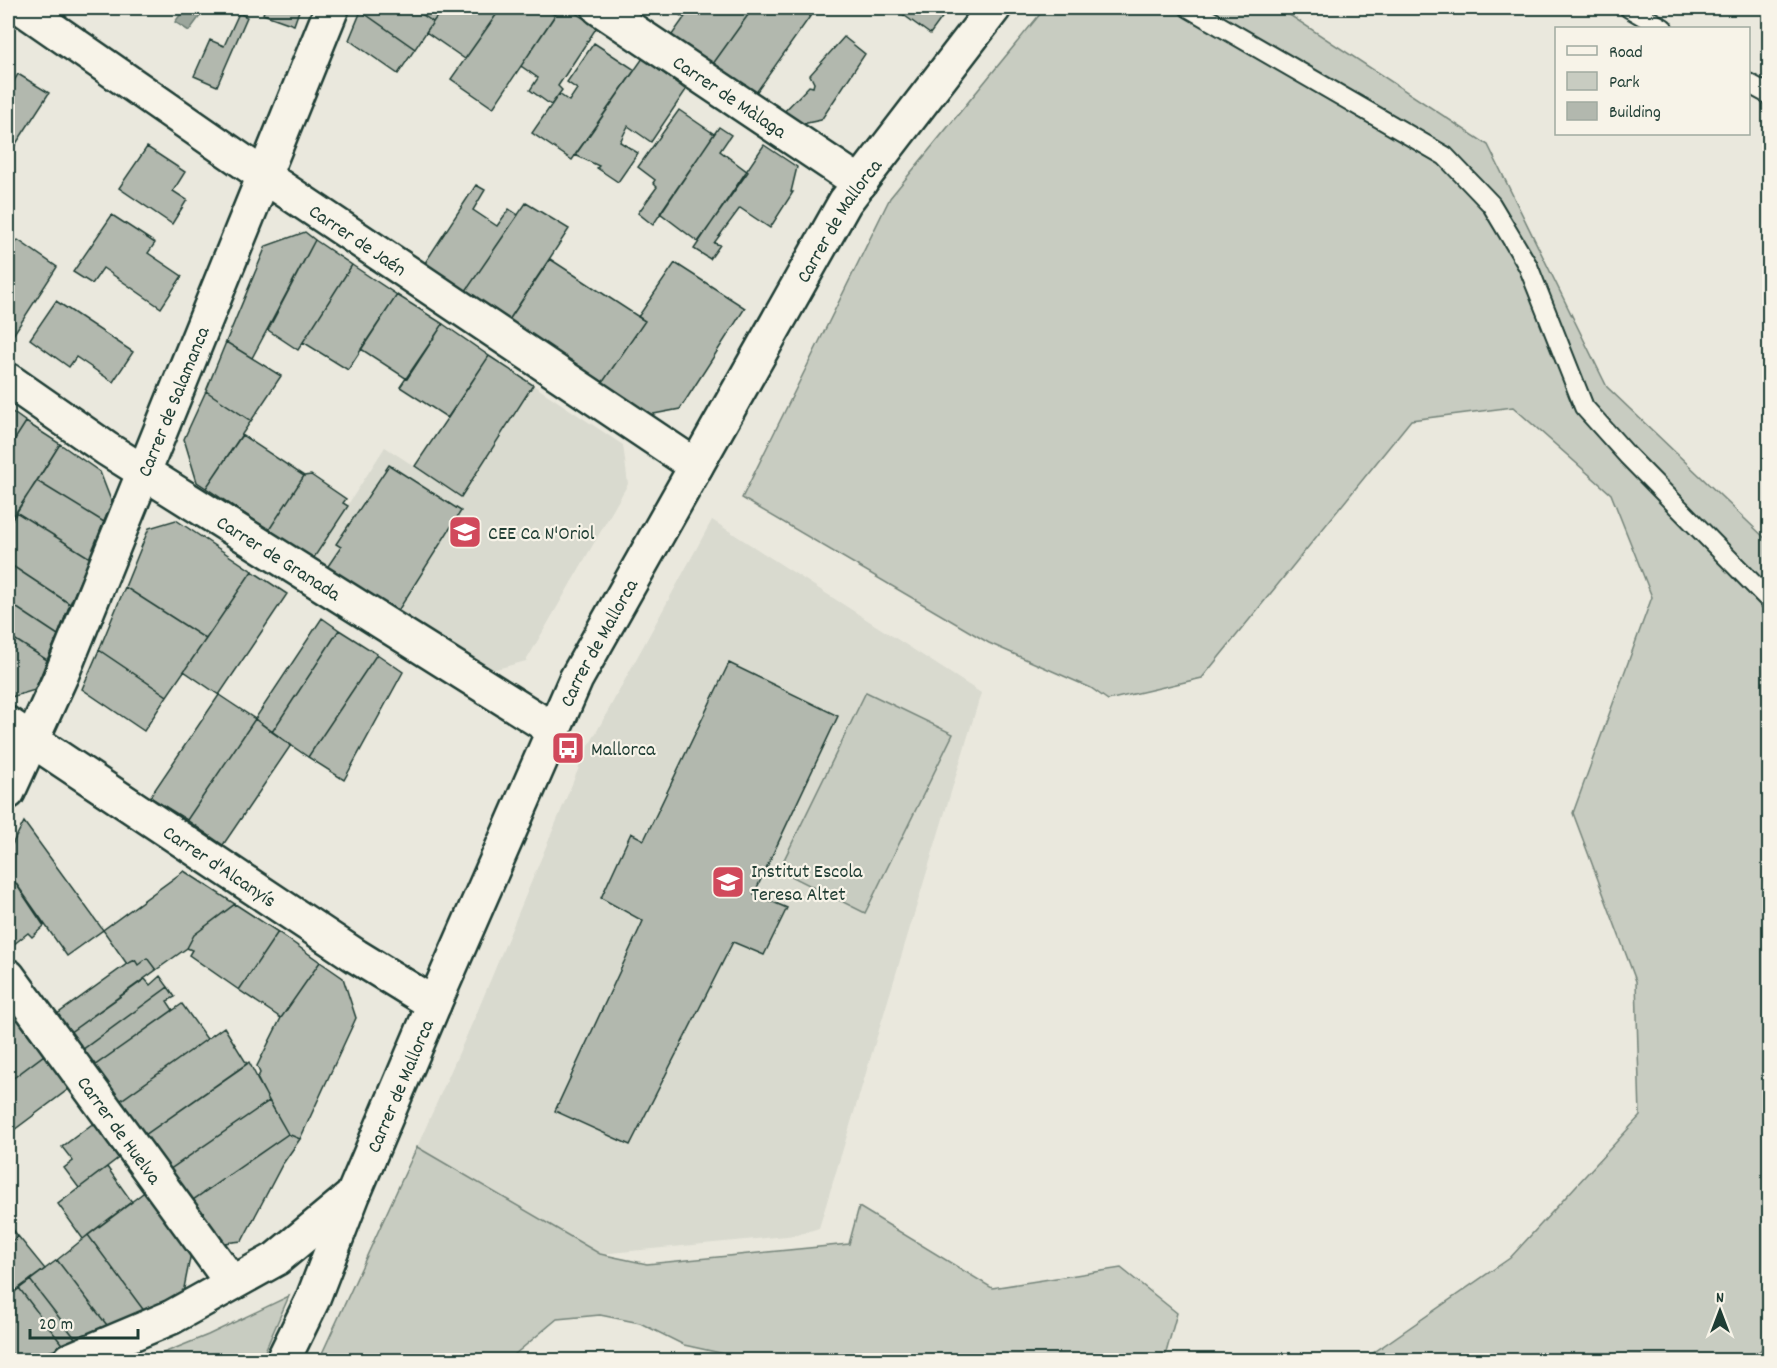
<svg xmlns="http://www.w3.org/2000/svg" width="1777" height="1368" font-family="Dekko,sans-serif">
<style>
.built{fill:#d9dacf}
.green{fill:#c8ccc1;stroke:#74847a;stroke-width:1.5}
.water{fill:#9ca69c;stroke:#6a7c72;stroke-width:1.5}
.building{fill:#b2b8ae;stroke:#1f3d34;stroke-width:1.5}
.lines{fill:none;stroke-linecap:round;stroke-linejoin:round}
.service-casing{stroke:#1f3d34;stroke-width:22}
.minor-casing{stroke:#1f3d34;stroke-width:38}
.service{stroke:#f7f3e8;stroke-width:18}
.minor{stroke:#f7f3e8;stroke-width:33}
.labels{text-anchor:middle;stroke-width:4.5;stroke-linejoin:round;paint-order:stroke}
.street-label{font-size:20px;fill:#1f3d34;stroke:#f7f3e8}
.poi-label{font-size:20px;fill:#1f3d34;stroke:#f7f3e8;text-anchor:start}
</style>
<rect width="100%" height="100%" fill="#eae8dd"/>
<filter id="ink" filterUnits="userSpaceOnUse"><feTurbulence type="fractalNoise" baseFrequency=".0167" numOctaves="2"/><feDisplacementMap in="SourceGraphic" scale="12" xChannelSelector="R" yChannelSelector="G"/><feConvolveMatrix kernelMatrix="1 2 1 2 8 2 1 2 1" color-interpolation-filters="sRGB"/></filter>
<g filter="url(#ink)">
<path class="built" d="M533,385L623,445L628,484L526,661L485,672L313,559L385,447L461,497Z
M712,520L981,693L819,1228L797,1235L600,1254L417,1147L478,1010L585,753Z"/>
<path class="green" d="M1045,8H1279L1488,145L1607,387L1769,542L1770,1339L1752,1360H1363L1510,1258L1640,1116L1636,981L1573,813L1652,597L1611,494L1513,407L1411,420L1202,678L1108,700L1091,688L989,643L742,498L890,198Z
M866,692L953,734L865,913L779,870Z
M417,1147L600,1254L647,1264L849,1244L859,1207L992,1288L1121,1268L1177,1313L1164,1360H752L684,1345L640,1323L600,1315L557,1319L508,1360H319Z
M289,1296L261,1360H146L208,1335Z"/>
<path class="water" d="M185,8H206L189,31L175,22Z"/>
<path class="building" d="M265,8H300L294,25L263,14Z
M363,8H413L433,22L415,49L361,11Z
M413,8H443L433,22Z
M443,8H501L465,59L426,32Z
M501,8H543L555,15L493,108L451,79Z
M560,8H568L597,27L558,86L562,90L551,105L530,90L538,78L521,66Z
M670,8H691L684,18Z
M691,8H753L710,68L669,39Z
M753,8H816L753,97L710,68Z
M894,8H949L930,34Z
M361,11L415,49L398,74L349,40Z
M239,13L247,17L217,86L194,76L210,40L224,46Z
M844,37L865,54L821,120L793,126L780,116L809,86L813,87L814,83L810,75Z
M594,43L635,70L572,160L532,133L559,94L569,101L577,89L567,82Z
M643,58L686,90L651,142L628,126L620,142L638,153L618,182L597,168L599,166L575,155Z
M18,74L49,93L10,153L8,151V91Z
M679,110L714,134L653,225L638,213L657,187L653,183L655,180L638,167Z
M719,127L731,135L720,151L748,172L698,242L660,213Z
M764,145L797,167L791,192H793L770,228L740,208L714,243L720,245L710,259L694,249Z
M147,147L185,172L173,191L187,200L172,224L119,188Z
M476,185L485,190L473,210L497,226L509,209L518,215L461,298L419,272Z
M526,203L569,229L503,329L461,298Z
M112,215L155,243L148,253L182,276L161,308L103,268L92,284L73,272Z
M305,232L315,240L252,358L226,342L266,246Z
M18,240L57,267L8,343V253Z
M315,240L352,265L298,350L268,330Z
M550,259L645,321L598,389L503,329Z
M675,263L745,308L680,409L638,417L598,389L645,321L638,317Z
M352,265L397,295L348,370L303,342Z
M397,295L443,324L407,379L361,349Z
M56,301L133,352L113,382L76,357L69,367L30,339Z
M443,324L489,356L448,418L400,387Z
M226,342L281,376L251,421L206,391Z
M489,356L533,385L461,497L415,466Z
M206,391L251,421L206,488L197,482L184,439Z
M8,409L26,422L8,450Z
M26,422L60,444L8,526V450Z
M242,435L304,476L269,530L206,488Z
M60,444L100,472L112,503L104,522L37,481Z
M389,465L461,511L396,614L326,569L341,547L336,544Z
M311,475L346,499L343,503L348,506L313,559L269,530L304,476Z
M37,481L104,522L90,558L16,512Z
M16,512L90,558L70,604L8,563V526Z
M176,520L252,571L206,639L125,587L149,528Z
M8,563L70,604L58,635L8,602Z
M252,571L287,594L219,695L184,671Z
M125,587L206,639L167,696L99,650Z
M8,602L58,635L47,660L8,635Z
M322,618L339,630L272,732L255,719Z
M339,630L377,654L308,757L272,732Z
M8,635L47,660L35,690L8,698Z
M99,650L167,696L144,731L82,689Z
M377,654L403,672L344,780L308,757Z
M729,663L838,716L754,894L787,908L764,955L733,942L630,1145L555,1111L643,921L601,898L631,833L644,840Z
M219,695L255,719L187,820L150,797Z
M255,719L291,745L223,845L187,820Z
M24,822L103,930L67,956L8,872V852Z
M184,871L235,904L194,935L187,948L156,970L147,958L138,965L135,960L127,964L103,930Z
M8,872L44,926L32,937L28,933L8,949Z
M235,904L278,932L239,990L189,955L192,950L187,948L194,935Z
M278,932L320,962L281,1018L239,990Z
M147,958L156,970L69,1033L56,1015L127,964L135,960L138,965Z
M320,962L343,978L356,1018L300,1139L288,1134L257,1079L260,1073L257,1066L281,1018Z
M160,976L168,987L82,1050L69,1033L145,979L150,985Z
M168,987L175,997L167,1001L173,1010L94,1066L82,1050Z
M182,1004L207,1039L120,1101L94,1066Z
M17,1019L44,1055L8,1082V1027Z
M224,1027L247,1064L145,1135L120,1101Z
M44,1055L70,1088L14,1130L8,1122V1082Z
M249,1062L269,1101L169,1170L145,1135Z
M269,1101L288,1134L193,1200L169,1170Z
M95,1122L121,1156L79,1188L64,1168L73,1161L62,1147Z
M288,1134L300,1139L282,1165L242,1241L224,1243L193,1200Z
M107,1167L132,1202L83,1239L58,1204Z
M147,1190L191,1253L183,1293L145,1312L88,1235Z
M8,1223L18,1236L8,1244Z
M88,1235L145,1312L110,1329L57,1260Z
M18,1236L45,1269L8,1297V1244Z
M57,1260L110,1329L78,1342L30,1280Z
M30,1280L78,1342L64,1347L19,1288Z
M19,1288L64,1347L22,1360H16L8,1350V1297Z"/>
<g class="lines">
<g class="service-casing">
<path id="service" d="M1189,8L1445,156L1491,204L1528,266L1584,407L1628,456L1770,601
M1629,8L1663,28
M1748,83L1770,95"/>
</g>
<g class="minor-casing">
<g id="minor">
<path id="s1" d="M22,8L264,176L696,466"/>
<path id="s2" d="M599,8L860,183"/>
<path id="s3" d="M8,380L107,449L554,730"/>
<path id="s4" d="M8,724L356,956L434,1004"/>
<path id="s5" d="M8,792L61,676L332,8"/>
<path id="s6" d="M8,976L232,1283"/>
<path d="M70,1360L172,1317L276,1259L352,1196"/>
<path id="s7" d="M283,1360L312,1301L353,1195L434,1004L576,679L845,202L994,8"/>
</g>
</g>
<use href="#service" class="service"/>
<use href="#minor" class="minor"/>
</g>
</g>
<defs>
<g id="school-square" transform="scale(1.725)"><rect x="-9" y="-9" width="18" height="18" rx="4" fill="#d1495b" stroke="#f7f3e8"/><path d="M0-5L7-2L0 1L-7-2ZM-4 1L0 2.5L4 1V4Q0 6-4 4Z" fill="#fff"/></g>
<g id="bus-square" transform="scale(1.725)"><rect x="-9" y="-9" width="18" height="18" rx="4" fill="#d1495b" stroke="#f7f3e8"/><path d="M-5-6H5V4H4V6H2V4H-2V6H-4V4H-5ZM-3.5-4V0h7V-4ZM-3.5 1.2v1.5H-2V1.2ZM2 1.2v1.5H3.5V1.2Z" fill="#fff"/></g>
</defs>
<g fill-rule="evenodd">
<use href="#school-square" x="465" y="532"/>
<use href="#bus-square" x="568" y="748"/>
<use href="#school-square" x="728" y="882"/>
</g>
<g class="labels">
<g class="street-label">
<text dy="7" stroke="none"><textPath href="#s2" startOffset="158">Carrer de Màlaga</textPath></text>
<text dy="7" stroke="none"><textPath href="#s7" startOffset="1270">Carrer de Mallorca</textPath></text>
<text dy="7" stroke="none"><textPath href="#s1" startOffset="408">Carrer de Jaén</textPath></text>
<text dy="7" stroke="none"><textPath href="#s5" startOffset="424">Carrer de Salamanca</textPath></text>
<text dy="7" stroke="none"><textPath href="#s3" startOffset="324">Carrer de Granada</textPath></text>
<text dy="7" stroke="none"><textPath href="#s7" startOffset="784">Carrer de Mallorca</textPath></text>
<text dy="7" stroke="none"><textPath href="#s4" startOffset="255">Carrer d'Alcanyís</textPath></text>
<text dy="7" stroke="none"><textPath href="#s7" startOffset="298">Carrer de Mallorca</textPath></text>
<text dy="7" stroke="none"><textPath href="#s6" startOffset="190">Carrer de Huelva</textPath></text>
</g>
<g class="poi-label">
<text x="488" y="539">CEE Ca N'Oriol</text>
<text x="591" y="755">Mallorca</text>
<text x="751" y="877">Institut Escola<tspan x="751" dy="23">Teresa Altet</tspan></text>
</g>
</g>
<rect width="1777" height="1368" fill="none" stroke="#f7f3e8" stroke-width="30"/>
<rect x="15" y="15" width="1747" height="1338" fill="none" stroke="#1f3d34" stroke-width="2" filter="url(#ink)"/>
<rect x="1555" y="27" width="195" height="108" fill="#f7f3e8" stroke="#a1aaa0" stroke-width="1.5"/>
<rect x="1567" y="46" width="30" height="9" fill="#f7f3e8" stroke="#a1aaa0" stroke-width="1.5"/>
<text x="1609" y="57" font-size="18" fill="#1f3d34">Road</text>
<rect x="1567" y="72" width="30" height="18" fill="#c8ccc1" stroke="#a1aaa0" stroke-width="1.5"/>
<text x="1609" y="87" font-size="18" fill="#1f3d34">Park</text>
<rect x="1567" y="102" width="30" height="18" fill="#b2b8ae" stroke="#a1aaa0" stroke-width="1.5"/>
<text x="1609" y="117" font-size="18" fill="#1f3d34">Building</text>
<g transform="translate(1720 1311)" stroke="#f7f3e8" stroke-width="4.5" paint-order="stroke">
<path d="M0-4.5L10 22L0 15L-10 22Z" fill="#1f3d34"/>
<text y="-9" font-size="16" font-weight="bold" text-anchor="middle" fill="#1f3d34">N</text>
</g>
<path d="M30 1329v9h108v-9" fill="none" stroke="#1f3d34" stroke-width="3"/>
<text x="39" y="1329" font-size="18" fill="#1f3d34" stroke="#f7f3e8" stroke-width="4.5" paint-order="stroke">20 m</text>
</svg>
